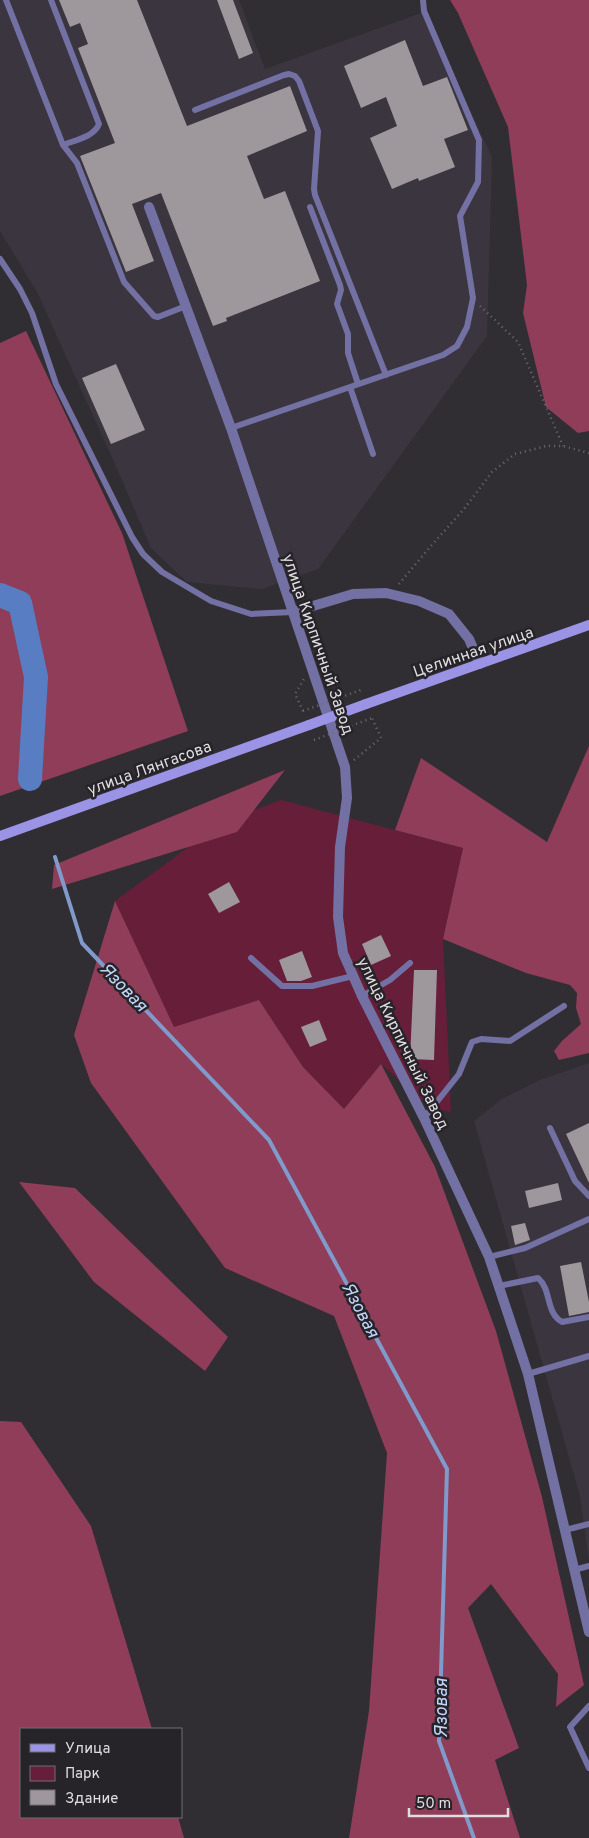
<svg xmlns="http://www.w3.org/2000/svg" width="589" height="1838" font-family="Overpass,sans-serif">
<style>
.built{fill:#3b3540}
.green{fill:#671e39}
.forest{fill:#8f3d59}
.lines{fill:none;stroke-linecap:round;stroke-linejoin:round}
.stream{stroke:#809acb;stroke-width:4}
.river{stroke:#587dc2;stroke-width:24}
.building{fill:#9e979c}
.path{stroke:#6e6b6f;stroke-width:2.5;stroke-dasharray:1 4;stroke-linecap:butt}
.service{stroke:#7370a3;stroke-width:6}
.minor{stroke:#7370a3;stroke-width:10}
.secondary{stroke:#9a93e6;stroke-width:10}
.path-bridge{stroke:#6e6b6f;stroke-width:2.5;stroke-dasharray:1 4;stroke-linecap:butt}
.secondary-bridge{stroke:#9a93e6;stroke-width:10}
.labels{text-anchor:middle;stroke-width:5;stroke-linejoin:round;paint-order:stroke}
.street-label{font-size:16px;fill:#dfdde0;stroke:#272429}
.water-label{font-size:18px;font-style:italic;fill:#c0d5fb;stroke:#272429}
</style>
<rect width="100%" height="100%" fill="#312e33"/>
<path class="built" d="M0,0H239L265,69L424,12L492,157L487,336L318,569L262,589L187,582L151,548L119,473L37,292L0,231Z
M589,1063V1560L580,1496L474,1121L502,1099L540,1080Z"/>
<path class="green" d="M281,800L463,848L443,939L451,1112L429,1107L381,1064L344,1109L303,1067L259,1000L174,1028L115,901L224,821Z"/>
<path class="forest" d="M450,0H589V431L578,433L546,407L523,313L527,285L508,127L458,13Z
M26,331L122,533L188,731L0,796V343Z
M589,746V1053L559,1060L554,1051L562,1041L581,1024L576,1008L577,993L570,985L526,973L443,939L463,848L395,830L421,758L547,842Z
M285,770L237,832L52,889L54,865Z
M115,901L174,1027L259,1000L303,1067L344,1109L381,1064L435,1167L496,1331L542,1497L584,1685L556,1707L558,1674L491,1584L468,1608L519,1748L495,1760L520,1838H349L369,1711L387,1453L334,1316L225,1268L91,1083L74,1035Z
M19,1182L75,1188L228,1337L205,1371L94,1282Z
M0,1421L21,1422L91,1526L152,1729H21V1817H178L184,1838H0Z"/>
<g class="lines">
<path class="stream" d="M55,857L82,943L269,1140L447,1469L439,1741L474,1838"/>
<path class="river" d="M0,595L20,603L36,677L30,779"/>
</g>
<path class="building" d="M59,0H137L187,126L290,86L307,131L247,156L264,199L285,191L320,281L226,318L227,321L213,326L161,193L132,204L154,261L126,272L80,156L115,143L78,48L88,44L80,23L70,27Z
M217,0H233L253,53L239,59Z
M405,40L423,86L447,77L468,130L444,139L455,167L419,181L418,178L392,189L370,138L397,126L386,97L361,108L344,66Z
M116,364L145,430L111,444L82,378Z
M229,882L240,902L219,913L208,894Z
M381,935L391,956L371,965L362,944Z
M302,951L312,977L301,981H287L279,960Z
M414,970H437L434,1060L410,1059Z
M319,1020L327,1040L310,1047L301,1027Z
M589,1123V1183L566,1134Z
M558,1183L562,1200L529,1208L525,1191Z
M525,1223L530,1240L515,1245L511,1226Z
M581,1262L589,1302V1312L569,1316L560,1266Z"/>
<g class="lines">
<path class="path" d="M480,306L518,342L563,446
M399,584L430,547L464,509L492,472L515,454L546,446H563L589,453
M303,711L295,694L304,679
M354,760L381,738L372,718"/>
<path class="service" d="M6,0L63,145L77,163L124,282L154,316L158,317L186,306
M51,0L99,124C94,137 75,140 63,145
M195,110L284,75L289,74L295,76L299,81L318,131L314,189L315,195L386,375
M310,207L340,285L341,290L337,304L348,334V353L358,384
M0,259L20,289L32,313L56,384L132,537L143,554L162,572L211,601L251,614L293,612
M350,387L373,454
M231,428L443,355L457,346L467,327L473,298L460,216L478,182L479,140L424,11L423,0
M251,958L282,986H312L353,976
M362,996L390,980L410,963
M424,1118L459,1074L472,1042L481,1039L510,1041L564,1006
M550,1128L575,1181L589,1196
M489,1257L525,1248L589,1219
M499,1286L538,1278C552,1290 545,1312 562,1322L589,1317
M528,1374L589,1356
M565,1530L589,1524
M574,1570L589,1566
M589,1706L570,1727L589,1768"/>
<path class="minor" d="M149,207L231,428L345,767L347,798L340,847L338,917L343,953L362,996L424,1118L489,1257L528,1374L589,1632
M293,612L353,594L386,593L419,601L449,614L469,639L480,664"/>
<path class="secondary" d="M366,704L589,625
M0,836L309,725"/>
<path class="path-bridge" d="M303,711L361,690
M314,740L372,718"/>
<path class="secondary-bridge" d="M309,725L366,704"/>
</g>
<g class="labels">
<g class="street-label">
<text transform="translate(319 644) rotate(71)" y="6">улица Кирпичный Завод</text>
<text transform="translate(473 651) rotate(-19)" y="6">Целинная улица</text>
<text transform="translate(149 767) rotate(-20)" y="6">улица Лянгасова</text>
<text transform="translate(404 1043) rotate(64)" y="6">улица Кирпичный Завод</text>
</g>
<g class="water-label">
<text transform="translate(124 987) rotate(46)" y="6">Язовая</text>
<text transform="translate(361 1310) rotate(62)" y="6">Язовая</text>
<text transform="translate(441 1708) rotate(-90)" y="6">Язовая</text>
</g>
</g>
<rect x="20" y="1728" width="162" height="90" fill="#272429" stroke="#716e72"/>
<rect x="30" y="1744" width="25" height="8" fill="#9a93e6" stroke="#716e72"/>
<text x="65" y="1753" font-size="15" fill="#dfdde0">Улица</text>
<rect x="30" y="1766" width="25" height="15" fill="#671e39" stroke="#716e72"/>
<text x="65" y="1778" font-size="15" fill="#dfdde0">Парк</text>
<rect x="30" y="1790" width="25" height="15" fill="#9e979c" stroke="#716e72"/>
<text x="65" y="1803" font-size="15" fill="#dfdde0">Здание</text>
<path d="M409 1808v8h99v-8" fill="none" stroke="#dfdde0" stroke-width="2.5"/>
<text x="416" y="1808" font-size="15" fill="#dfdde0" stroke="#272429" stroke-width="4" paint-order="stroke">50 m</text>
</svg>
